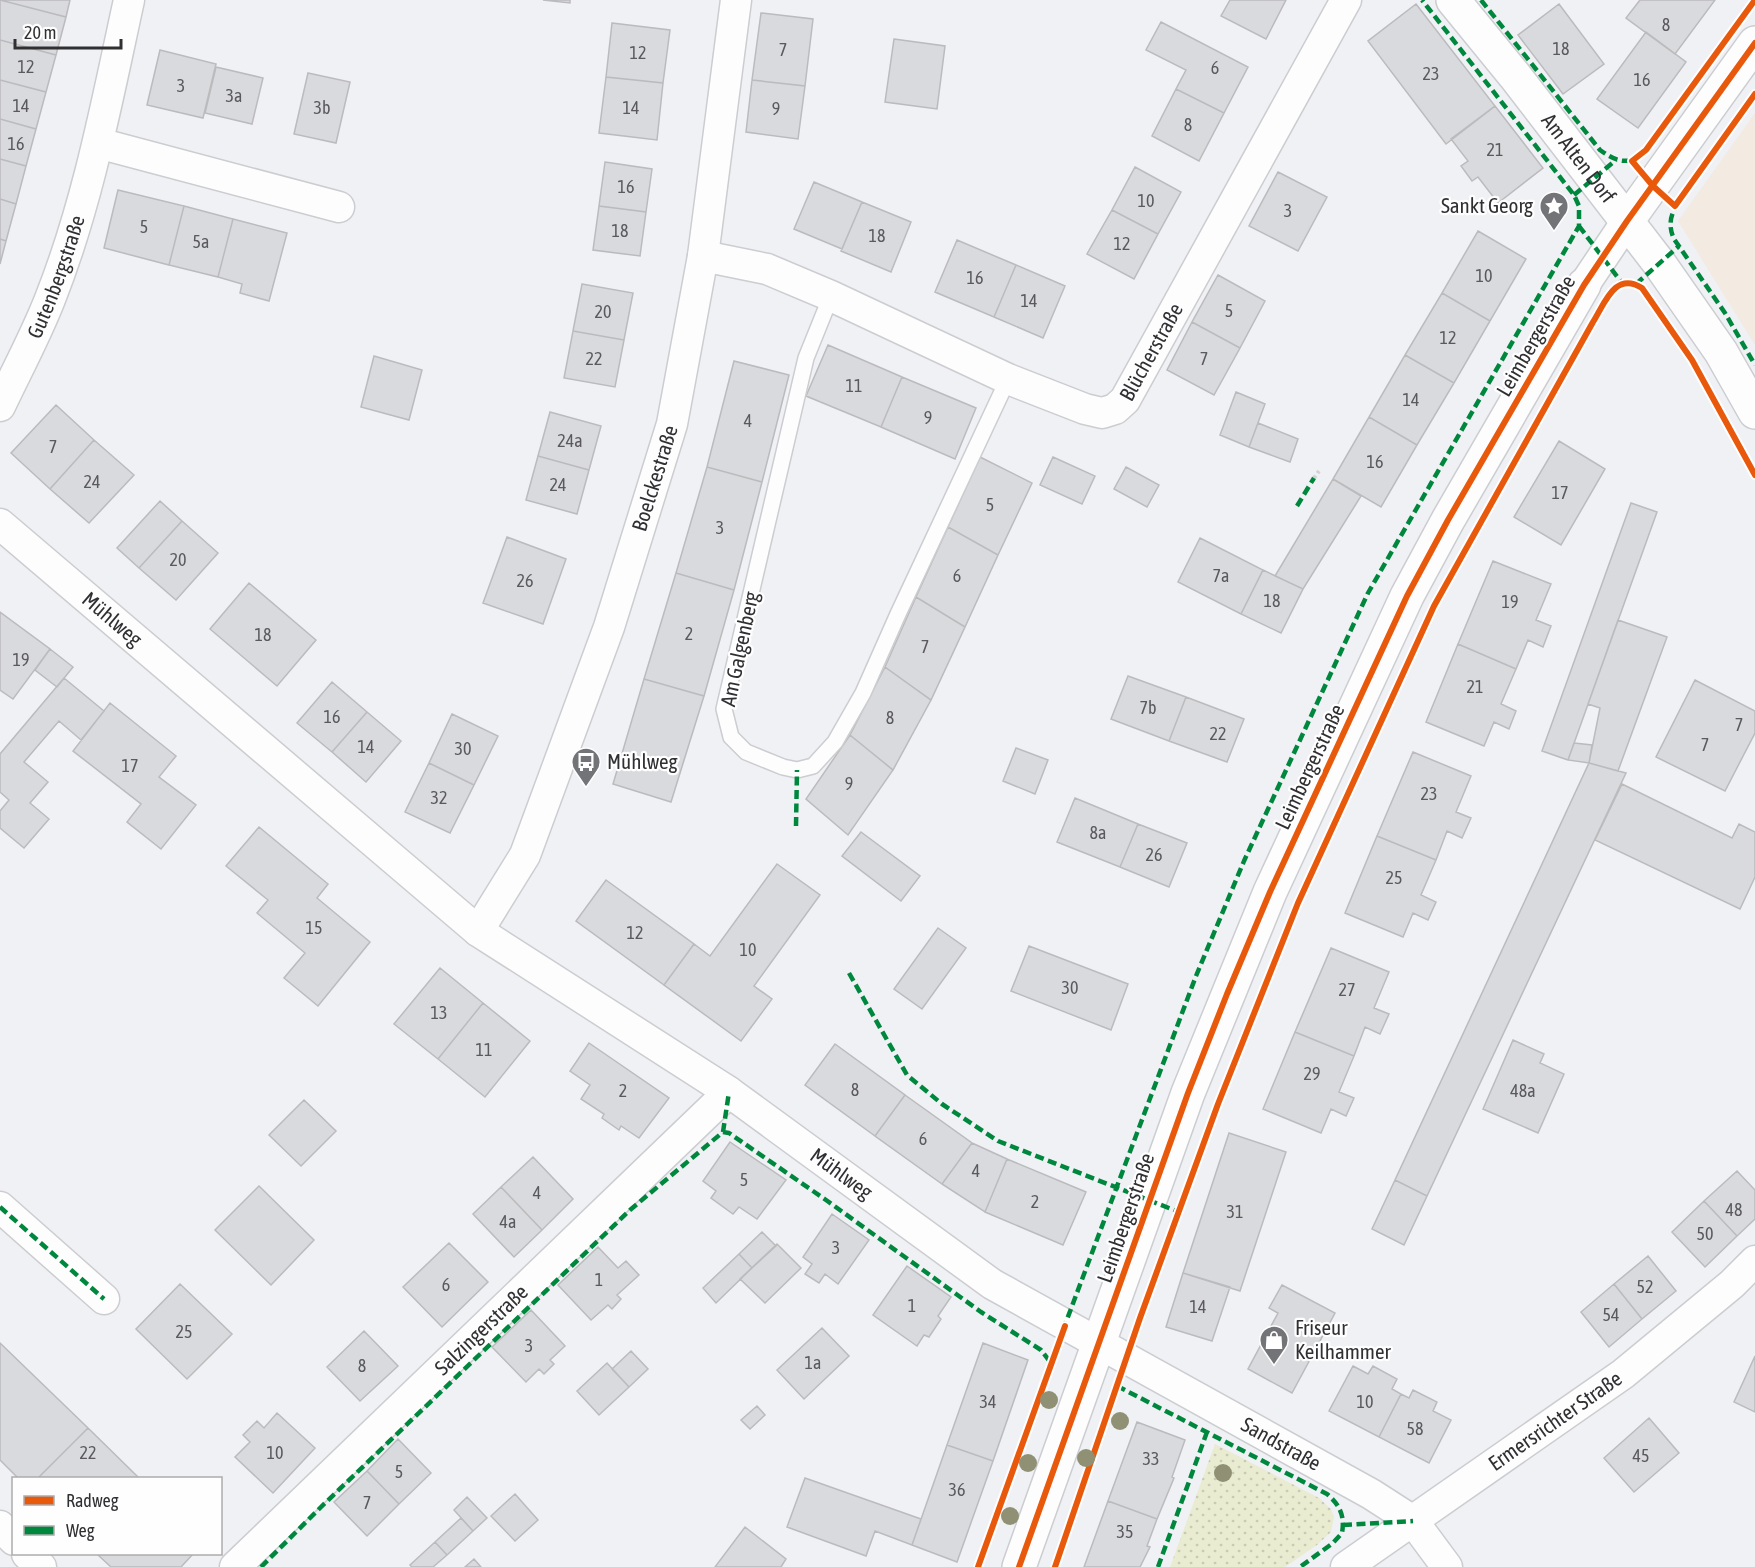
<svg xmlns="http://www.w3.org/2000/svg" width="1755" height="1567" font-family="'Asap Condensed',sans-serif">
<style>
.education{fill:#f3eae2}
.grass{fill:url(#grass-dots)}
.building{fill:#d9dadd;stroke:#bbbbbe;stroke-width:1.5}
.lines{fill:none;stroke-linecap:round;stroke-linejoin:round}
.service-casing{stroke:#cccdd0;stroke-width:18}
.minor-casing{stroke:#cccdd0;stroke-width:33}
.tertiary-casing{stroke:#cccdd0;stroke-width:36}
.path{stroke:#d2d2d3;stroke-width:4;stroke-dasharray:3 3;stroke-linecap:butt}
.service{stroke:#fdfdfe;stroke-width:15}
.minor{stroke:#fdfdfe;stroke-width:30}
.tertiary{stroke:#fdfdfe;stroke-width:33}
.quiet{stroke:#00873e;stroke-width:4.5;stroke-dasharray:9 4.5;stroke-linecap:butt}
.cycleway-casing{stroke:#fefeff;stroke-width:10}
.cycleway{stroke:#e8590c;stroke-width:6}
.tree{fill:#909174}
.labels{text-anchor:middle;stroke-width:4.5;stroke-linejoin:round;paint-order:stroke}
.number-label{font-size:18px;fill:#5a5a5e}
.street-label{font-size:21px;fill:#303033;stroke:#fefeff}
.poi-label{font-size:21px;fill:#303033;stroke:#fefeff;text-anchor:start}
</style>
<defs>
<pattern id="grass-dots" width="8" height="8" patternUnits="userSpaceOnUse" patternTransform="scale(1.5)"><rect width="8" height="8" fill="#e9ecd1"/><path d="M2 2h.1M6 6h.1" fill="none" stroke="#c8cbb4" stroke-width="1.8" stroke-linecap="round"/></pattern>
</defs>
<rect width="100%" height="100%" fill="#f0f1f5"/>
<path class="education" d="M1755,113V345L1678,221Z"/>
<path class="grass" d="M1215,1444L1319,1498L1331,1509L1334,1517L1331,1532L1317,1545L1285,1567H1170Z"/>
<path class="building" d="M0,0L66,17L56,55L0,40Z
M0,0H70L66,17Z
M543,0H570V3Z
M1230,0H1286L1266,39L1221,16Z
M1640,0H1715L1675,54L1626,18Z
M1416,4L1495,106L1446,144L1368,41Z
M1559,4L1604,64L1563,94L1518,35Z
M761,13L813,19L805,86L752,80Z
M1161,22L1248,67L1224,113L1176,89L1186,70L1146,50Z
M612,23L670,30L663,83L606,77Z
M1646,32L1686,62L1638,128L1597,99Z
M894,39L945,46L937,109L885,102Z
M0,40L56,55L46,92L0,80Z
M160,50L216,64L203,118L147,105Z
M216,67L263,78L252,124L205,113Z
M308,73L350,82L336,143L294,134Z
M606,77L663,83L657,140L599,133Z
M0,80L46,92L36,129L0,119Z
M752,80L805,86L798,139L746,132Z
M1176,89L1224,113L1199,161L1152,136Z
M1495,106L1543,168L1498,203L1478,177L1472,181L1461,166L1468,161L1451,139Z
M0,119L36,129L26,166L0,159Z
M0,159L26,166L16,204L0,199Z
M605,162L652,169L646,212L599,206Z
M1135,167L1181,192L1158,234L1112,210Z
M1278,172L1327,197L1298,251L1249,226Z
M814,182L862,202L842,249L794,229Z
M118,190L184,206L169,265L104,248Z
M0,199L16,204L6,241L0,239Z
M862,202L911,222L891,272L841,251Z
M184,206L233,219L218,277L169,265Z
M599,206L646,212L640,256L593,250Z
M1112,210L1158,234L1134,279L1087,254Z
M233,219L287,233L269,301L240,293L242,284L218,277Z
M1478,231L1526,259L1490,321L1442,293Z
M0,239L6,241L0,264Z
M957,240L1016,265L994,317L935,292Z
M1016,265L1065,286L1043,338L994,317Z
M1218,275L1265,301L1240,348L1192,322Z
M582,284L633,293L624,340L573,331Z
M1442,293L1490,321L1454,383L1405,355Z
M1192,322L1240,348L1214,395L1167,370Z
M573,331L624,340L615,387L564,378Z
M828,345L902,377L881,427L806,396Z
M1405,355L1454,383L1417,445L1369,417Z
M374,356L422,370L409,420L361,407Z
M734,361L789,375L762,482L707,467Z
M902,377L976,408L955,459L881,427Z
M1236,392L1265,404L1249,447L1220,435Z
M56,405L94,440L50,489L11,453Z
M550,412L601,426L589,470L538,456Z
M1369,417L1417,445L1381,507L1333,479Z
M1258,423L1298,439L1290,462L1249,447Z
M94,440L134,475L89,523L50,489Z
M1559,441L1605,469L1561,545L1514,517Z
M538,456L589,470L577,514L526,500Z
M980,457L1032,483L998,555L948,527Z
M1053,457L1095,476L1082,504L1040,485Z
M707,467L762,482L734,590L676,573Z
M1126,467L1159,485L1147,507L1114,489Z
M1333,479L1361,496L1303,589L1275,576Z
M160,501L182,521L139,568L117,548Z
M1631,503L1657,512L1568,760L1542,751Z
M182,521L218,553L176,600L139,568Z
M948,527L998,555L965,627L916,597Z
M507,537L566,559L543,624L483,603Z
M1200,538L1263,570L1241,614L1178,582Z
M1493,561L1551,584L1536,620L1551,626L1543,647L1528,640L1516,669L1458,644Z
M1263,570L1303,589L1281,633L1241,614Z
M676,573L734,590L704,696L644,679Z
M249,583L316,640L277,686L210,629Z
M916,597L965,627L931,700L885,667Z
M0,612L50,649L13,699L0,690Z
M1618,620L1667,637L1618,771L1589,763L1600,708L1588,704Z
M1458,644L1516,669L1501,704L1516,711L1509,729L1494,722L1484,746L1426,722Z
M50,649L73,667L57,687L35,670Z
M885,667L931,700L893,770L850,735Z
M1128,676L1186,697L1169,741L1111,719Z
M64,678L104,711L81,740L59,721L24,762L48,782L30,803L49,819L24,848L0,828V811L9,800L0,792V754Z
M644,679L704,696L671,802L613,784Z
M1695,680L1755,711V733L1725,791L1656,757Z
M332,682L367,712L332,752L297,723Z
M1186,697L1244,719L1227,762L1169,741Z
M110,703L176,756L159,777L196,805L161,849L127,822L141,804L73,751Z
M367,712L401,741L366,782L332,752Z
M452,714L498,736L474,785L429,763Z
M850,735L893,770L848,835L806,799Z
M1574,743L1592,745L1589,763L1568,760Z
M1016,748L1048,760L1035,794L1003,781Z
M1413,752L1471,776L1456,812L1471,818L1462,838L1447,831L1436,860L1377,836Z
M429,763L474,785L450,833L405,812Z
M1589,763L1626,773L1427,1196L1395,1180Z
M1622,784L1732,838L1739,824L1755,832V877L1740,909L1595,840Z
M1075,798L1138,824L1120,867L1057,842Z
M1138,824L1187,843L1169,887L1120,867Z
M259,827L328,884L317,898L370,942L318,1006L284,978L305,953L257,913L268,900L226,866Z
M861,832L920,876L901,901L842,856Z
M1377,836L1436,860L1421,895L1436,902L1428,920L1413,913L1403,937L1345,913Z
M777,864L820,895L754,986L772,999L741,1041L664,985L694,944L710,956Z
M606,880L694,944L664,985L576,921Z
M938,928L966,948L922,1009L894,989Z
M1029,946L1128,984L1111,1030L1011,991Z
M1331,948L1389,972L1374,1008L1389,1014L1380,1034L1365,1027L1354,1056L1295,1032Z
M440,968L483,1003L438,1059L394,1024Z
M483,1003L530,1041L485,1097L438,1059Z
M1295,1032L1354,1056L1339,1092L1354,1098L1346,1116L1331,1109L1321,1133L1263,1109Z
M1513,1040L1544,1054L1540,1063L1564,1074L1538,1133L1483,1109Z
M589,1043L669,1098L639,1138L621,1126L619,1130L602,1118L604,1114L581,1099L590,1085L570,1071Z
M835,1044L905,1095L875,1136L805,1085Z
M905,1095L972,1143L942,1184L875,1136Z
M304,1100L336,1131L301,1166L269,1135Z
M1229,1133L1286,1152L1240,1291L1183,1273Z
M730,1142L786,1180L757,1219L739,1207L733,1214L711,1198L716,1191L703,1181Z
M972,1143L1007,1159L985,1212L942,1184Z
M533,1157L573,1199L542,1230L501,1187Z
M1007,1159L1086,1192L1063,1245L985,1212Z
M1737,1171L1755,1190V1219L1737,1236L1704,1201Z
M1395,1180L1427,1196L1404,1245L1372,1229Z
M259,1186L314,1240L271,1285L215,1230Z
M501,1187L542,1230L514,1257L473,1214Z
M1704,1201L1737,1236L1705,1267L1672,1232Z
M832,1214L869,1240L838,1284L825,1274L819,1283L805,1274L812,1264L803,1257Z
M762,1232L776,1246L752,1268L739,1254Z
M449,1243L488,1282L442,1327L403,1287Z
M777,1244L801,1268L765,1303L740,1279Z
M598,1247L618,1268L626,1261L639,1275L617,1295L621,1299L612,1309L608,1305L591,1320L558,1285Z
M739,1254L752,1268L716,1303L703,1288Z
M1648,1256L1676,1291L1642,1319L1614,1284Z
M907,1266L951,1297L938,1316L941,1319L929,1337L924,1335L917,1346L873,1315Z
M1183,1273L1230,1287L1212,1341L1166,1327Z
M180,1284L232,1334L187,1379L136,1329Z
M1614,1284L1642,1319L1609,1347L1581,1312Z
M1282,1285L1335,1313L1292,1393L1248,1369L1278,1313L1269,1308Z
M531,1310L565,1346L550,1360L554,1364L544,1374L539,1369L526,1382L492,1347Z
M822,1328L849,1356L804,1399L777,1370Z
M364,1331L398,1366L360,1401L327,1367Z
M0,1343L88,1428L38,1478H18L0,1460Z
M983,1343L1028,1360L993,1461L947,1445Z
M631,1351L648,1369L629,1387L612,1369Z
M1755,1356V1412L1734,1402Z
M607,1363L629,1387L599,1415L577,1391Z
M1353,1366L1368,1374L1373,1366L1397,1379L1392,1389L1401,1394L1379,1437L1329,1411Z
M1413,1390L1437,1402L1433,1411L1451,1420L1429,1463L1379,1437L1401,1394L1409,1398Z
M757,1406L765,1415L750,1429L741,1420Z
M277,1413L315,1448L273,1493L235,1457L250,1442L243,1435L257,1421L264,1428Z
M1649,1418L1679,1453L1634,1492L1604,1458Z
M1137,1422L1185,1440L1172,1477L1174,1478L1157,1519L1108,1501Z
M88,1428L139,1478H38Z
M398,1439L431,1473L399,1504L367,1471Z
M947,1445L993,1461L957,1562L912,1545Z
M367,1471L399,1504L367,1536L334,1502Z
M805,1478L921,1519L912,1545L875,1531L866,1556L787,1527Z
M515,1494L538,1520L515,1541L491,1516Z
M467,1497L487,1518L473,1531L454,1510Z
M1108,1501L1157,1519L1147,1546L1150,1547L1140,1567H1084Z
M461,1518L473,1531L447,1555L435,1542Z
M745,1527L786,1559L781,1567H715Z
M435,1542L447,1555L433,1567H412L410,1565Z
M97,1554H193L181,1567H111Z
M474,1559L481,1567H465Z"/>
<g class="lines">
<g class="service-casing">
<path id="service" d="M831,296L806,358L724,709L731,737L746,752L783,767L797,770L813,766L835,742L863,693L898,614L1008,379"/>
</g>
<g class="minor-casing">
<g id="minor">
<path d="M98,143L339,207"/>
<path id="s1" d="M703,256L767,269L831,296L1008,379L1085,409L1102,413L1115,409L1125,400L1346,0"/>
<path d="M1584,285L1627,221"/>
<path id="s2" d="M0,406C17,370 36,335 50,299C88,203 107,101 129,0"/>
<path id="s3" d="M0,524L478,931L729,1092L992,1284L1371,1494L1413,1521L1447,1567"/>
<path id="s4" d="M478,931L525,855L609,627L672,424L703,256L736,0"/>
<path d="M0,1207L104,1299"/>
<path d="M0,1526L14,1540"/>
<path d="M27,1554L41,1567"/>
<path id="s5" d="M235,1567L729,1092"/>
<path id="s6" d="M1346,1567L1623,1374L1732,1284L1755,1261"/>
</g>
</g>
<g class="tertiary-casing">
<g id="tertiary">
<path id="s7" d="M1453,0L1515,76L1659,263L1721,352L1755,412"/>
<path d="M1627,221L1755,43"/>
<path d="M1019,1567L1188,1093L1270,892L1407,596L1448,520L1584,285"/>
</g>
</g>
<path class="path" d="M1314,478L1319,471"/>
<use href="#service" class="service"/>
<use href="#minor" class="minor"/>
<use href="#tertiary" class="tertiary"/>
<path class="quiet" d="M1481,0L1600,150C1611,158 1623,165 1636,158
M1574,195L1616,160
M1679,202C1670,214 1668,226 1674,239L1725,313L1755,365
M1579,226L1622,283
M1636,284L1679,246
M1297,506L1314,478
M796,826L797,770
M849,973L907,1075L942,1104L998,1141L1179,1212
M723,1132L729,1092
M0,1207L104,1299
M1063,1330L1196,976L1244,861L1368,593L1579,226V206L1574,195L1422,0
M1117,1386L1327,1494C1340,1505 1345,1516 1342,1533L1333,1543L1300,1567
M1343,1525L1413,1521
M261,1567L321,1507L630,1210L723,1132L729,1133L826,1200L981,1312L1041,1350L1051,1363
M1158,1567L1207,1432"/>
<g class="cycleway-casing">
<path id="cycleway" d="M1755,0L1646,150L1632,161L1653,186L1675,206L1755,94
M978,1567L1065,1326
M1019,1567L1188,1093L1227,994L1270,892L1407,596L1448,520L1584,285L1627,221L1755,43
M1055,1567L1140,1318L1218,1104L1298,903L1434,606L1593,322C1605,303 1615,271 1642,288L1692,360L1755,475"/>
</g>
<use href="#cycleway" class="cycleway"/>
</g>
<g class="tree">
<circle cx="1049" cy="1400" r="9"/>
<circle cx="1120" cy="1421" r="9"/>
<circle cx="1086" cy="1458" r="9"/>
<circle cx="1028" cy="1463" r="9"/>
<circle cx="1223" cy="1473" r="9"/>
<circle cx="1010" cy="1516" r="9"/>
</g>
<defs>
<g id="sight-pin" transform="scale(1.5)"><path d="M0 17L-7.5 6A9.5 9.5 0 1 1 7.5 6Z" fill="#737477" stroke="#fefeff"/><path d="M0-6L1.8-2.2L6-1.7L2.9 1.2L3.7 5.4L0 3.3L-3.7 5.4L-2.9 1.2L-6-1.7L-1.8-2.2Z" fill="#fff"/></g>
<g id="bus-pin" transform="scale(1.5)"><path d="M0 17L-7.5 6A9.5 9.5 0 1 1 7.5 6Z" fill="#737477" stroke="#fefeff"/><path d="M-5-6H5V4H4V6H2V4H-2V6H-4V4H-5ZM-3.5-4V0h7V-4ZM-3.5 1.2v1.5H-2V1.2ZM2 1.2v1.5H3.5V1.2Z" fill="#fff"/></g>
<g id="shop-pin" transform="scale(1.5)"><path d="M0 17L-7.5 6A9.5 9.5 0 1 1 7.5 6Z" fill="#737477" stroke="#fefeff"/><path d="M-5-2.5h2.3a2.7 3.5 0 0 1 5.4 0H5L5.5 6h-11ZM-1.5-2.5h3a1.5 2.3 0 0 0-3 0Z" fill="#fff"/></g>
</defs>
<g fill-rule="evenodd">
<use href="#sight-pin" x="1554" y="206"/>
<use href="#bus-pin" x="586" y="762"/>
<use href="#shop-pin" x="1274" y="1340"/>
</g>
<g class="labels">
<g class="number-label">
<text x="1666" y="31">8</text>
<text x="1561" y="55">18</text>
<text x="783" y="56">7</text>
<text x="638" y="59">12</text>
<text x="26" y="73">12</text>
<text x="1215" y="74">6</text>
<text x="1431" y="80">23</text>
<text x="1642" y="86">16</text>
<text x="181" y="92">3</text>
<text x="234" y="102">3a</text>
<text x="21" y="112">14</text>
<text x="322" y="114">3b</text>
<text x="631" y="114">14</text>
<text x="776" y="115">9</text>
<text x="1188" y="131">8</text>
<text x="16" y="150">16</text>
<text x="1495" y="156">21</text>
<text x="626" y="193">16</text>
<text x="1146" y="207">10</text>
<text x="1288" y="217">3</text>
<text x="144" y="233">5</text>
<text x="620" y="237">18</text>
<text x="877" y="242">18</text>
<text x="201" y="248">5a</text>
<text x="1122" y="250">12</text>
<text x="1484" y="282">10</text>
<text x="975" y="284">16</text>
<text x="1029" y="307">14</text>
<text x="1229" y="317">5</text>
<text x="603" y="318">20</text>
<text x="1448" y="344">12</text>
<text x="594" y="365">22</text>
<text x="1204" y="365">7</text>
<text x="854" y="392">11</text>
<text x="1411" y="406">14</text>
<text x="928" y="424">9</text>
<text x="748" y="427">4</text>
<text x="570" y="447">24a</text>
<text x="53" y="453">7</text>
<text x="1375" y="468">16</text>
<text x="92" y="488">24</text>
<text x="558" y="491">24</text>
<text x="1560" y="499">17</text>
<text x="990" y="511">5</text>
<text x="720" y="534">3</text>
<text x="178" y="566">20</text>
<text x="957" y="582">6</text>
<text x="1221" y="582">7a</text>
<text x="525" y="587">26</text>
<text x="1272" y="607">18</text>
<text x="1510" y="608">19</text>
<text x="689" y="640">2</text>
<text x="263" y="641">18</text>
<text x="925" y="653">7</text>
<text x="21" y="666">19</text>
<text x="1475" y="693">21</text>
<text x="1148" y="714">7b</text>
<text x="332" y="723">16</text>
<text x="890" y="724">8</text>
<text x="1739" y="731">7</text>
<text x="1218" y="740">22</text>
<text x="1705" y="751">7</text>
<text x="366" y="753">14</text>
<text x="463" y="755">30</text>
<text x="130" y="772">17</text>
<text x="849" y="790">9</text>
<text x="1429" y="800">23</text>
<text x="439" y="804">32</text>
<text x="1098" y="839">8a</text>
<text x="1154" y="861">26</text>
<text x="1394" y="884">25</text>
<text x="314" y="934">15</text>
<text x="635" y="939">12</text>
<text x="748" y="956">10</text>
<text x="1070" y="994">30</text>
<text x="1347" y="996">27</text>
<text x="439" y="1019">13</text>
<text x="484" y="1056">11</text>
<text x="1312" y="1080">29</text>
<text x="855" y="1096">8</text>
<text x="623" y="1097">2</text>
<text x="1523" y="1097">48a</text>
<text x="923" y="1145">6</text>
<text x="976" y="1177">4</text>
<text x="744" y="1186">5</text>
<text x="537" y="1199">4</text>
<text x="1035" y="1208">2</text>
<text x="1734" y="1216">48</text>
<text x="1235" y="1218">31</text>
<text x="508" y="1228">4a</text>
<text x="1705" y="1240">50</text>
<text x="836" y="1254">3</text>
<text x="599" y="1286">1</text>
<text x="446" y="1291">6</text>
<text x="1645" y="1293">52</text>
<text x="912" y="1312">1</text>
<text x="1198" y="1313">14</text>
<text x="1611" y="1321">54</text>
<text x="184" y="1338">25</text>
<text x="529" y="1352">3</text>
<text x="813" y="1369">1a</text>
<text x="362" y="1372">8</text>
<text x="988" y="1408">34</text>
<text x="1365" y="1408">10</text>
<text x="1415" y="1435">58</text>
<text x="88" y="1459">22</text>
<text x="275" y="1459">10</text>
<text x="1641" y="1462">45</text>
<text x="1151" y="1465">33</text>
<text x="399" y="1478">5</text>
<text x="957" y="1496">36</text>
<text x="367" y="1509">7</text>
<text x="1125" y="1538">35</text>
</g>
<g class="street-label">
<text dy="7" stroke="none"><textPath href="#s7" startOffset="202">Am Alten Dorf</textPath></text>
<text dy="7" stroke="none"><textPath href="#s2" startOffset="141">Gutenbergstraße</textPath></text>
<text transform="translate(1536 336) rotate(-60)" y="7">Leimbergerstraße</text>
<text dy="7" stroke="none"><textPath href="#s1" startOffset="512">Blücherstraße</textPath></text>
<text dy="7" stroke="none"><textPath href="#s4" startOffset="488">Boelckestraße</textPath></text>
<text dy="7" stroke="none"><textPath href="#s3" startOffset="147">Mühlweg</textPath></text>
<text transform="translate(740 649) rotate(-78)" y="7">Am Galgenberg</text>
<text transform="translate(1310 767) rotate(-65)" y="7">Leimbergerstraße</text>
<text dy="7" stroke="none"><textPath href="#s3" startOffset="1065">Mühlweg</textPath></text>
<text transform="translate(1126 1218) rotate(-71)" y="7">Leimbergerstraße</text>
<text dy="7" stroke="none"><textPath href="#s5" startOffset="342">Salzingerstraße</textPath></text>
<text dy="7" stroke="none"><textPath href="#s6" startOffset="255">Ermersrichter Straße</textPath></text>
<text dy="7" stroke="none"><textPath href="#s3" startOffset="1582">Sandstraße</textPath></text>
</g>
<g class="poi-label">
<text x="1533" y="213" text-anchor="end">Sankt Georg</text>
<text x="607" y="769">Mühlweg</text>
<text x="1295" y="1335">Friseur<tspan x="1295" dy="24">Keilhammer</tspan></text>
</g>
</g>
<rect x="12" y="1477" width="210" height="78" fill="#fefeff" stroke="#acacad" stroke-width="1.5"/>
<rect x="24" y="1496" width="30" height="9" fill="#e8590c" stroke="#acacad" stroke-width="1.5"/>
<text x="66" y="1507" font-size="18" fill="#303033">Radweg</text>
<rect x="24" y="1526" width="30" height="9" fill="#00873e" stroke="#acacad" stroke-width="1.5"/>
<text x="66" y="1537" font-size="18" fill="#303033">Weg</text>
<path d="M15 39v9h106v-9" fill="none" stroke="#303033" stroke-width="3"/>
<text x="24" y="39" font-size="18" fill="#303033" stroke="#fefeff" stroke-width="4.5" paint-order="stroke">20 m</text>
</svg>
